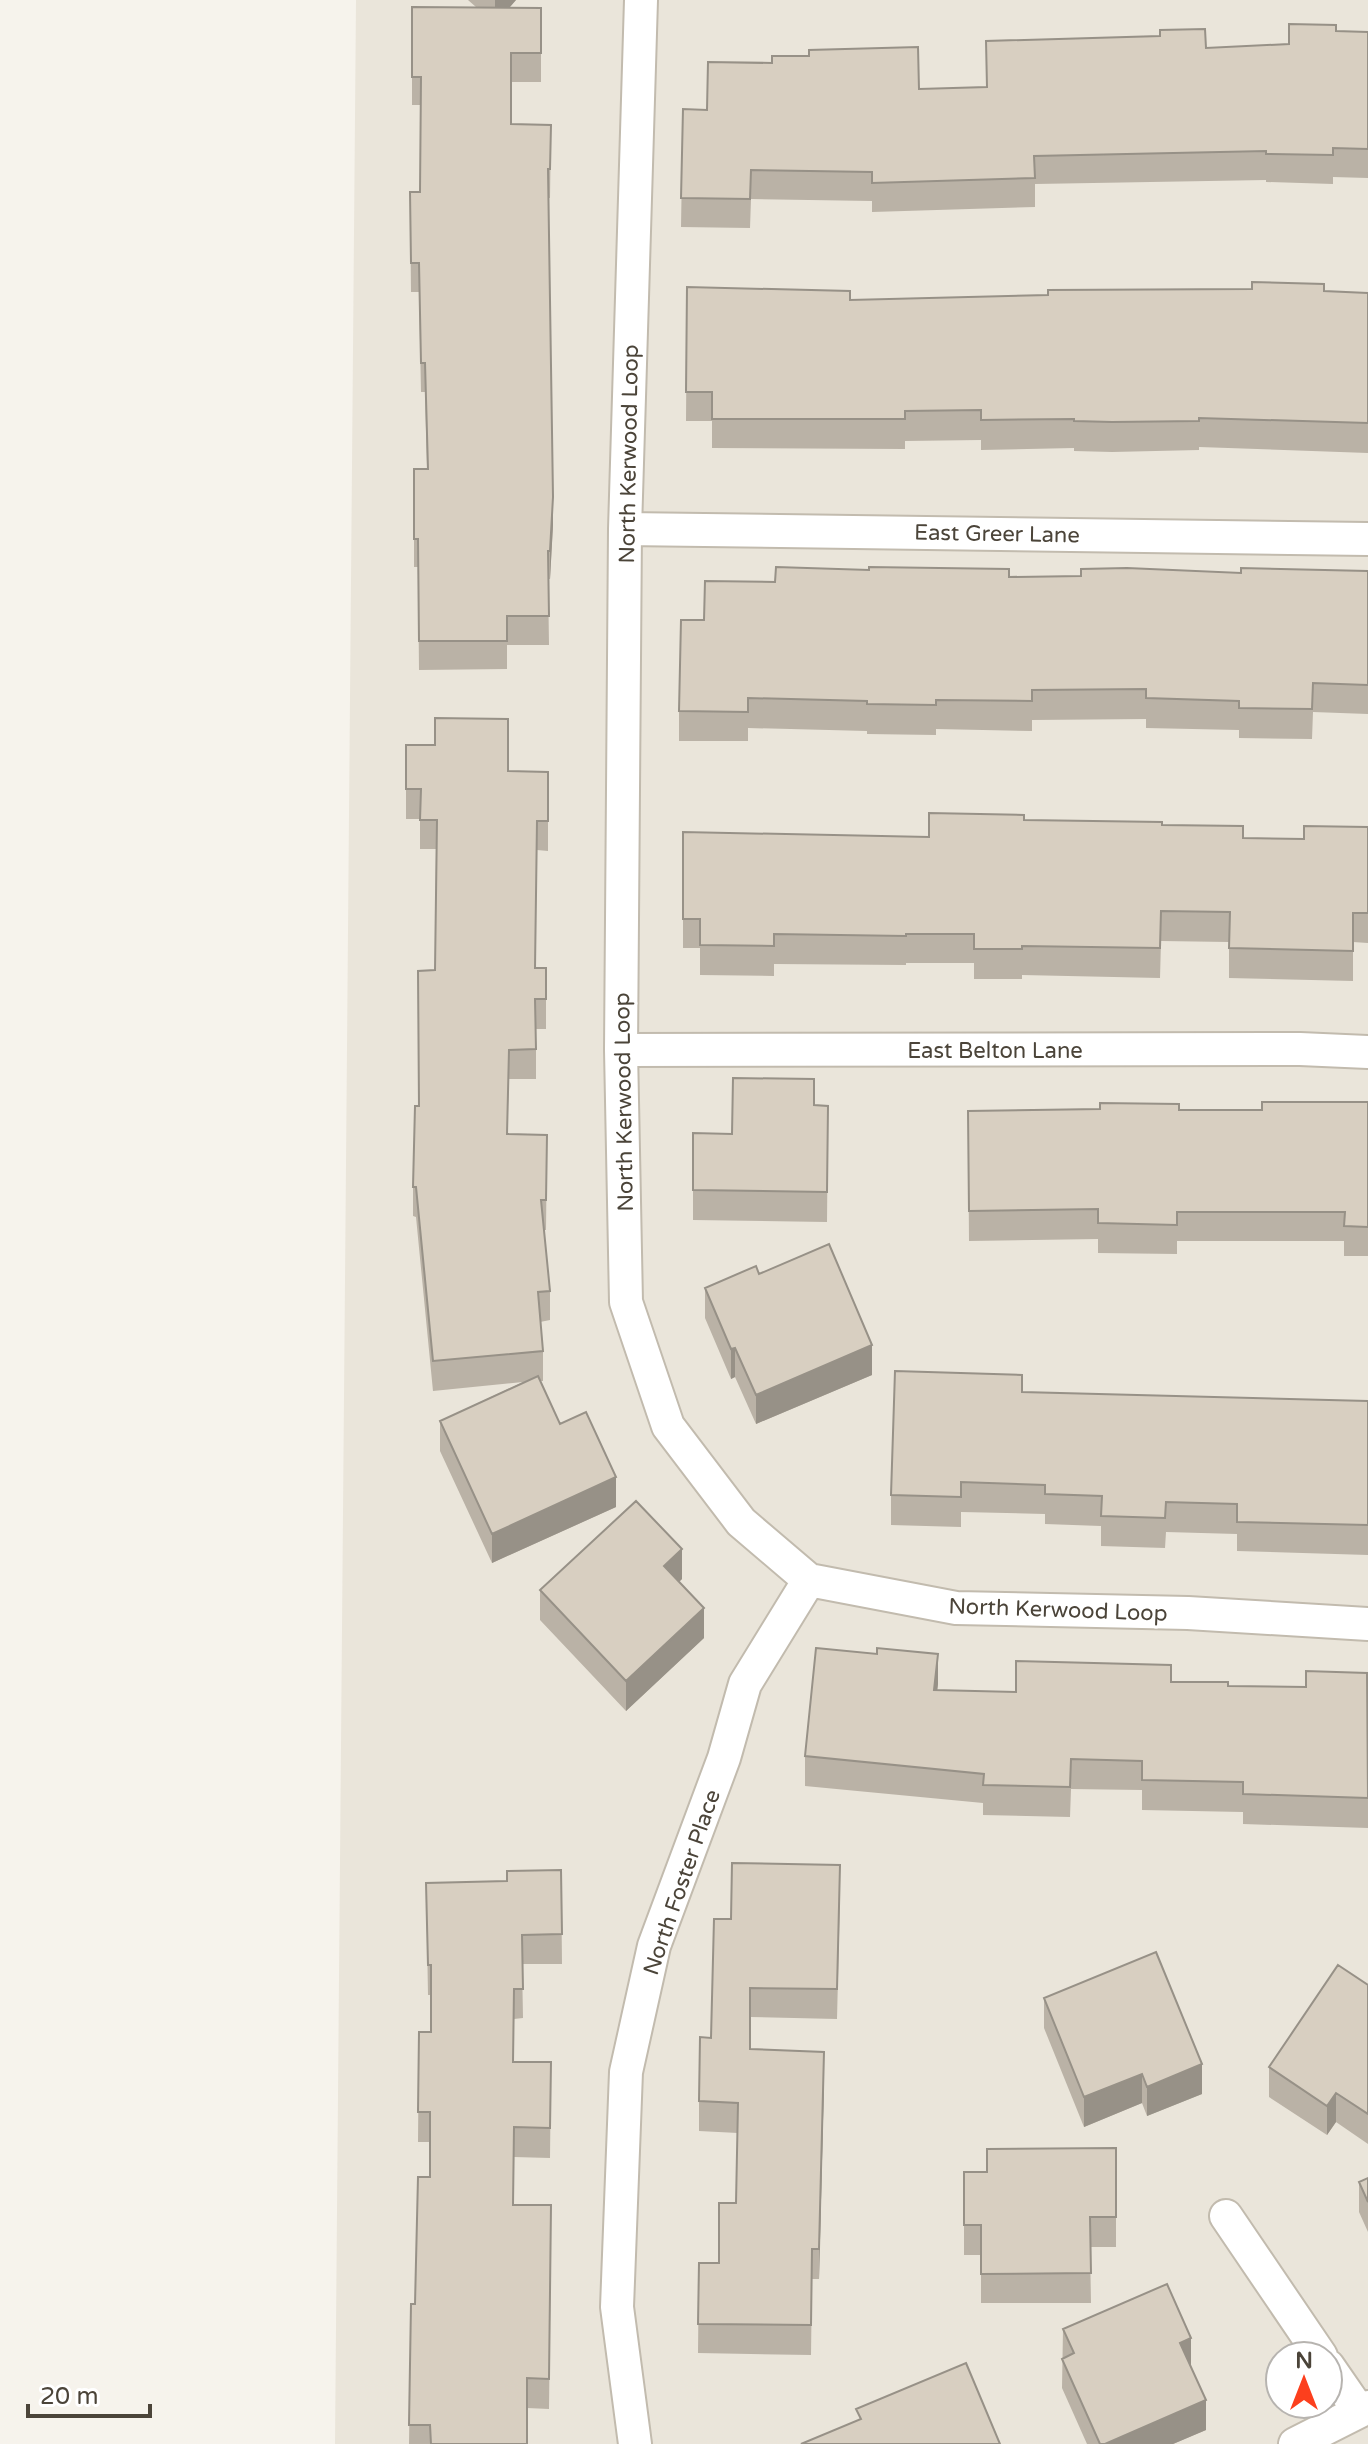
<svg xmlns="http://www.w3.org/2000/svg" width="1368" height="2444" font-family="'Varela Round',sans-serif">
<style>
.residential{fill:#eae5da;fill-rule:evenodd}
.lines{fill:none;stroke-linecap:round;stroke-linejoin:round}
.street-casing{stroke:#c2bbae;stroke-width:36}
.street{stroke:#fff;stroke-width:32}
.wall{fill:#bab2a6}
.shaded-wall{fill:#979187}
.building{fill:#d8cfc1;stroke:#979187;stroke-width:2}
.labels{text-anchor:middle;stroke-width:6;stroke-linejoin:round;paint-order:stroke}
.street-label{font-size:22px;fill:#4b4439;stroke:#fff}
</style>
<rect width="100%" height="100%" fill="#f6f3ec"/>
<path class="residential" d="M356,0H1368V2444H335ZM1280,2356H1328V2404H1280Z"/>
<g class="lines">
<g class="street-casing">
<path id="street" d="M641,0L625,529L621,1050L626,1302L668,1426L741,1522L809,1580L956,1608L1188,1613L1368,1624
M625,529L1368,539
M621,1050L1300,1049L1368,1052
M1226,2216L1321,2356
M1328,2366L1359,2411
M635,2444L617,2307L626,2072L654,1946L724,1758L745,1684L809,1580
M1295,2444L1368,2407"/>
</g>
<use href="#street" class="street"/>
</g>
<path class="wall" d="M468,0H516L509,8H541V82H511V124L551,125L550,198H548L553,525L550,579H548L549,645H507V669L419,670L418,567H414V469H427L425,392H421L419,292H411L410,192H420L421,105H412V7H476Z
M1336,31L1368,32V178L1333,177V184L1266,182V180L1035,184V207L872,212V201L751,199L750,228L681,227L683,109L707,110L772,63L919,89L986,87V41L1206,48L1289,44Z
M687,287L850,300L1324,291L1368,293V453L1199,447V450L1112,452L1074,451V448L981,450V440L905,441V449L712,448V421H686Z
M1368,571V714L1313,712L1312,739L1239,738V730L1146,728V719L1032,720V731L936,729V735L867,734V731L748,728V741H679V711L704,620L775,582L1241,573Z
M406,745L508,771L548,772V851L537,850L535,968H546V1029H536V1079H509L507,1134L547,1135L546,1230H544L550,1291V1320L540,1322L543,1351V1381H540L560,1424L616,1507L492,1563L440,1451V1421L523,1382L433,1391L416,1217L413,1216V1187L419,1106L435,970L436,849H420V819H406Z
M1024,820L1162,825L1243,838L1304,839L1368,827V943L1353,942V981L1229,978V942L1161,941L1160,978L1022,975V979H974V963H906V965L774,964V976L700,975V948H683V832L929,837Z
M1368,1102V1256H1344V1241H1177V1254L1098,1253V1239L969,1241L968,1111L1262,1110Z
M814,1105L828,1106L827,1222L693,1220V1133L732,1134Z
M759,1274L872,1375L756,1424L735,1377L731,1379L705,1318V1288Z
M1022,1392L1368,1401V1555L1237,1551V1534L1166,1532L1165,1548L1101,1546V1526L1045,1524V1514L961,1512V1527L891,1525V1495Z
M682,1579L679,1582L704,1638L626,1711L540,1620V1590Z
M1368,1676V1828L1243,1824V1812L1142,1810V1790L1071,1789L1070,1817L983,1815V1803L805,1786V1756L938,1684L937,1690L1016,1692L1171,1682L1228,1686L1306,1687Z
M561,1870L562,1964H522L523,2018L514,2019V2062H551L550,2158L514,2157L513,2205L551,2235L549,2409L527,2408V2444H409L411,2304H415L430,2177V2142H418L419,2032H431V1995H428L426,1883L507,1881Z
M840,1895L837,2019L750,2017V2049L824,2081L819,2279H812L811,2355L698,2353L699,2263H719L736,2203L738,2133L699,2131V2101L711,2038L731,1919Z
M1368,1985V2144L1336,2122L1327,2135L1269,2097V2067Z
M1044,1998L1202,2094L1147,2116L1142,2103L1084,2127L1044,2028Z
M1116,2148V2247H1090L1091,2303H981V2255H964V2172H987Z
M1368,2178V2232L1359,2212V2182Z
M1063,2329L1191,2367L1206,2430L1173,2444H1087L1062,2388Z"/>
<path class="shaded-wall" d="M495,0H516L495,24Z
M553,497V525L550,579V551Z
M872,1345V1375L756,1424V1395Z
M735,1348V1377L731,1379V1349Z
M616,1477V1507L492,1563V1534Z
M682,1549V1579L664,1596V1566Z
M704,1608V1638L626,1711V1681Z
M938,1654V1684L934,1719V1690Z
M824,2052V2081L819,2279V2249Z
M1202,2064V2094L1147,2116V2087Z
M1142,2074V2103L1084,2127V2097Z
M1336,2093V2122L1327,2135V2106Z
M1191,2338V2368L1180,2343Z
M1206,2400V2430L1173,2444H1105Z"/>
<path class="building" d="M412,7L541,8V53H511V124L551,125L550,169H548L553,497L550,551H548L549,616H507V641H419L418,539H414V469H428L425,363H421L419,263H411L410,192H420L421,77H412Z
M1289,24L1336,25V31L1368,32V149L1333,148V155L1266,154V151L1034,156L1035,178L872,183V172L751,170L750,199L681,198L683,109L707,110L708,62L772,63V56H809V50L918,47L919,89L987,87L986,41L1160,36V30L1205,29L1206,48L1289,44Z
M1252,282L1324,284V291L1368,293V423L1199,418V421L1112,422L1074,421V419L981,420V410L905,411V419H712V392H686L687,287L850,291V300L1048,295V290L1252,289Z
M776,567L869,570V567L1009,569V577L1081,576V569L1127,568L1241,573V568L1368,571V685L1313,683L1312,709L1239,708V701L1146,698V689L1032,690V701L936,700V705L867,704V701L748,698V712L679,711L681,620H704L705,581L775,582Z
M435,718L508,719V771L548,772V821H537L535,968H546V999H535L536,1049L509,1050L507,1134L547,1135L546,1200H541L550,1291L538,1292L543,1351L433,1361L416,1187H413L415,1106H419L418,971L435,970L437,820H420L421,789H406V745H435Z
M929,813L1024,815V820L1162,822V825L1243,826V838L1304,839V826L1368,827V913H1353V951L1229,948L1230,912L1161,911L1160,948L1022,946V949H974V934H906V936L774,934V946L700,945V919H683V832L929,837Z
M733,1078L814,1079V1105L828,1106L827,1192L693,1190V1133L732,1134Z
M1262,1102H1368V1227L1344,1226L1345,1212H1177V1225L1098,1223V1209L969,1211L968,1111L1100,1109V1103L1179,1104V1110H1262Z
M829,1244L872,1345L756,1395L735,1348L731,1349L705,1288L756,1266L759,1274Z
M895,1371L1022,1375V1392L1368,1401V1525L1237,1522V1504L1166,1502L1165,1518L1101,1516L1102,1496L1045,1494V1485L961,1482V1497L891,1495Z
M538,1376L560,1424L586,1412L616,1477L492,1534L440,1421Z
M636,1501L682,1549L664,1566L704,1608L626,1681L540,1590Z
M816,1648L877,1654V1648L938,1654L934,1690L1016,1692V1661L1171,1665V1682H1228V1686L1306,1687V1671L1367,1673L1368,1798L1243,1794V1782L1142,1780V1761L1071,1759L1070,1787L983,1785L984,1774L805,1756Z
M732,1863L840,1865L837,1989L750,1988V2049L824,2052L819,2249H812L811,2325L698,2324L699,2263H719V2203H736L738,2103L699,2101L700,2037L711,2038L714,1919H731Z
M561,1870L562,1934L522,1935L523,1989H514L513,2062H551L550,2128L514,2127L513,2205H551L549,2379L527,2378V2444H431L430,2425H409L411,2304H415L418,2177H430V2112H418L419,2032H431V1965H428L426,1883L507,1881V1871Z
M1156,1952L1202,2064L1147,2087L1142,2074L1084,2097L1044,1998Z
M1338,1965L1368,1985V2114L1336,2093L1327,2106L1269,2067Z
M1116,2148V2217H1090L1091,2273L981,2274V2225H964V2172H987V2149Z
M1368,2178V2202L1359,2182Z
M1167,2284L1191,2338L1180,2343L1206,2400L1105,2444H1100L1062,2359L1074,2353L1063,2329Z
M966,2363L1000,2444H801L861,2419L856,2409Z"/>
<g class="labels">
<g class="street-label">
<text transform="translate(628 454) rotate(-89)" y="8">North Kerwood Loop</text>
<text transform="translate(997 533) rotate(1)" y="8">East Greer Lane</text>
<text x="995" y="1058">East Belton Lane</text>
<text transform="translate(623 1102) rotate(-91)" y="8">North Kerwood Loop</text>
<text transform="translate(1058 1609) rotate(2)" y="8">North Kerwood Loop</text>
<text transform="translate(681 1882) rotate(-71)" y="8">North Foster Place</text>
</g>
</g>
<g transform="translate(1304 2380)"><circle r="38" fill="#ffffff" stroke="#b7b4b0" stroke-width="2"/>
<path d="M0-6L14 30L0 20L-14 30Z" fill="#fc3f1d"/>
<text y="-12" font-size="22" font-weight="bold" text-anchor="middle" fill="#4b4439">N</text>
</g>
<path d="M28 2404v12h122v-12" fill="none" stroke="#4b4439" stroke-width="4"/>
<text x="40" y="2404" font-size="24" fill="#4b4439" stroke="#ffffff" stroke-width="6" paint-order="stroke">20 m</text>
</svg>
